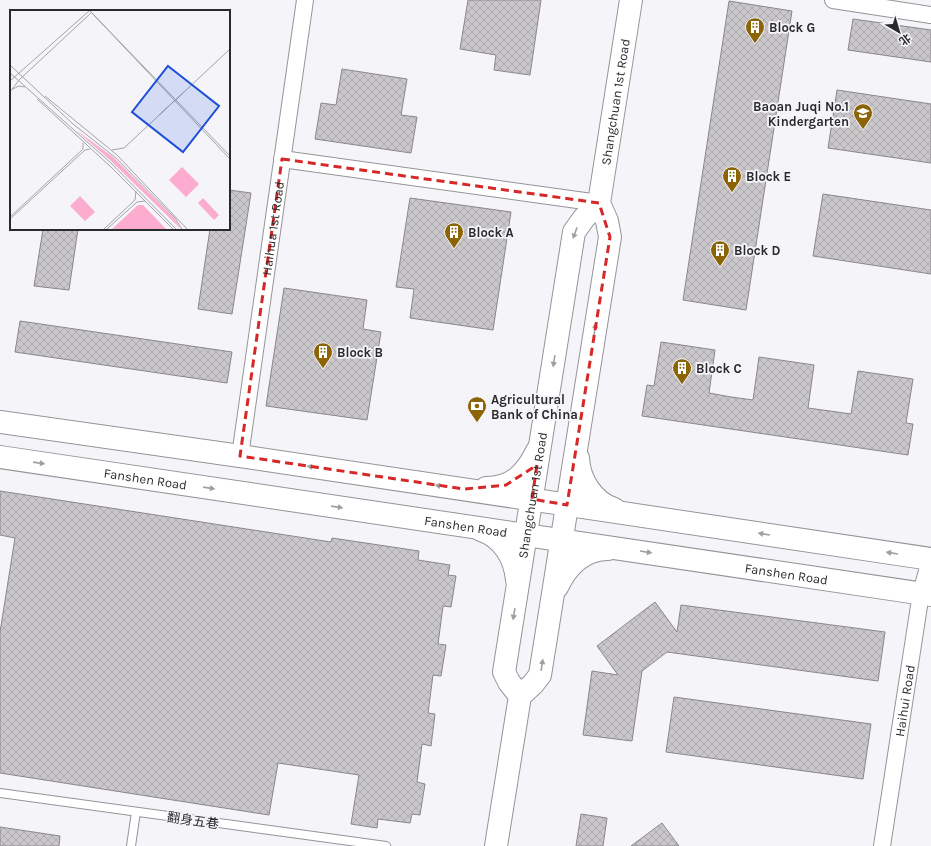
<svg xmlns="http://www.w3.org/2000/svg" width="931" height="846" font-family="Karla,'Noto Sans SC',sans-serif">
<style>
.building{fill:url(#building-cross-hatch);stroke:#8a878b}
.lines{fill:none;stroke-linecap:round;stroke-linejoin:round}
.lane-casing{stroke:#959498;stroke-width:10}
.street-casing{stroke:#959498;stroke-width:18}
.secondary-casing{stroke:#959498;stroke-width:24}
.lane{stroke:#fff;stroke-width:8}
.street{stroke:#fff;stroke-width:16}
.secondary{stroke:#fff;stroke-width:22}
.oneway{fill:#9f9fa0}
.marked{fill:none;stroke:#d62828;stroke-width:3;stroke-dasharray:8 5;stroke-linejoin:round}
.labels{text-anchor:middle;stroke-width:3.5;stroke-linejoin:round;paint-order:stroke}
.poi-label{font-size:13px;font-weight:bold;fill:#2a2a2c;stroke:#f5f4f9;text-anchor:start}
.street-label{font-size:13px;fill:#2a2a2c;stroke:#f5f4f9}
.inset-road{fill:none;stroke:#a4a3a7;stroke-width:1}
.view{fill:#1d4ed8;fill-opacity:0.15;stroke:#1d4ed8;stroke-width:2}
.inset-edge{fill:none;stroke:#2a2a2c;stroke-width:2}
</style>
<defs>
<pattern id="building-cross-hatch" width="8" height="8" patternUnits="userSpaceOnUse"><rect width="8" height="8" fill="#cac7cb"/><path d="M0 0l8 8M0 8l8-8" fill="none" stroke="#aeabae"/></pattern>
</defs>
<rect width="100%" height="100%" fill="#f5f4f9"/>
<path class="building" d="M468,0H541L530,75L494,70L496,55L460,49Z
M729,1L792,11L746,310L683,300Z
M853,19L931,30V62L848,50Z
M342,69L407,79L401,115L417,117L411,153L315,139L321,103L336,105Z
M837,90L931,104V163L828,148Z
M229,190L251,193L232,314L198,309L210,229H229Z
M823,194L931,210V274L813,256Z
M410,198L511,212L493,330L410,318L414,289L396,287Z
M43,229H78L69,290L34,286Z
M284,288L367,300L363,329L381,332L367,420L266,406Z
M20,321L232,352L227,383L15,352Z
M661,342L715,350L709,393L731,397L753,400L759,357L814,365L808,408L830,411L851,414L858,371L913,379L906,423L913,424L908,455L642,416L647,385L654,386Z
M0,491L331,542L332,538L419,551L418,560L450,565L448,575L456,576L451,607L443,606L438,644L446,645L441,676L433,675L428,713L435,714L431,746L422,744L417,782L425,784L420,815L412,814L410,823L378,819L377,828L351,824L359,775L278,763L269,815L0,773V632L15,538L0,535Z
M655,602L677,632L681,605L885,632L878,681L667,652L642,671L632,741L583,735L592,671L618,675L597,646Z
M674,697L871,724L863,779L666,752Z
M581,814L607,818L603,846H576Z
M662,823L679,846H631Z
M0,827L60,836L59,846H0Z"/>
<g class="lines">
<g class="lane-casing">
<path id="lane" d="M0,793L386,846
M131,846L136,812"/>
</g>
<g class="street-casing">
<g id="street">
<path d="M833,0L931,15"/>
<path d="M282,159L599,203"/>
<path id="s1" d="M240,456L305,0"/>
<path id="s2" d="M882,846L921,593L931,556"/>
</g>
</g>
<g class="secondary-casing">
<g id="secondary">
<path d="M0,422L240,456L931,559"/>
<path id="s3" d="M0,457L931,595"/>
<path d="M578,458C579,480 593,502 614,509"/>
<path d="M486,488C512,488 526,474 537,451"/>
<path d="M481,530C503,537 515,558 517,580"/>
<path d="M557,587C567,566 584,549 608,549"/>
<path id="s4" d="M520,696L509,682L504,672L574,232L584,218L599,203"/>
<path id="s5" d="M496,846L520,696L533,684L540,675L610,237L607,221L599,203L631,0"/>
</g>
</g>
<use href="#lane" class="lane"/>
<use href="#street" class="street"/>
<use href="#secondary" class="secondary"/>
</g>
<defs><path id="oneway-solid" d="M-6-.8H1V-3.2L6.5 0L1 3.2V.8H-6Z"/></defs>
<g class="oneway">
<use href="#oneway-solid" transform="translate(575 233) rotate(110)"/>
<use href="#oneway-solid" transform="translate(595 329) rotate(-81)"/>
<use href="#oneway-solid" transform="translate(554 361) rotate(99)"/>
<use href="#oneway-solid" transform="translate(39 463) rotate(8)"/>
<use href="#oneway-solid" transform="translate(313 467) rotate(-171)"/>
<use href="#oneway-solid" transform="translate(441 486) rotate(-171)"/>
<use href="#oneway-solid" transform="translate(209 488) rotate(8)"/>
<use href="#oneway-solid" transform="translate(337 507) rotate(8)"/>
<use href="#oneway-solid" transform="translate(764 534) rotate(-171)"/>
<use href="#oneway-solid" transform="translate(646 552) rotate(9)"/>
<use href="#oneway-solid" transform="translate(892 553) rotate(-171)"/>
<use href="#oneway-solid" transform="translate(514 614) rotate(99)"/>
<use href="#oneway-solid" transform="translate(542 665) rotate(-81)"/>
</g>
<path class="marked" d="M282,159L599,203L610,237L567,505L532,499L537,465L506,485L464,489L240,456Z"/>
<defs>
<g id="building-pin" transform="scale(1)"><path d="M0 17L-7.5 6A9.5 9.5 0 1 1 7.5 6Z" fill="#8c6406" stroke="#f5f4f9"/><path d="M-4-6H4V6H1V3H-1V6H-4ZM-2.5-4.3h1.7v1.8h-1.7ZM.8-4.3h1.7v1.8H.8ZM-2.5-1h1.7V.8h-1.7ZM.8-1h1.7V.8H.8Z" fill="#fff"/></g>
<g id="school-pin" transform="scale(1)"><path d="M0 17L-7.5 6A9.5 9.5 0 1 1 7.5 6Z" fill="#8c6406" stroke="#f5f4f9"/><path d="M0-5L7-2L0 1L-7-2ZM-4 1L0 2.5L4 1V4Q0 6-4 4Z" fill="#fff"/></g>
<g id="bank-pin" transform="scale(1)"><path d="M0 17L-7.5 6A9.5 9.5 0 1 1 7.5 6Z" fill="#8c6406" stroke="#f5f4f9"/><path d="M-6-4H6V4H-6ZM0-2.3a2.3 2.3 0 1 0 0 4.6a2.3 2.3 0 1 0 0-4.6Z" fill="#fff"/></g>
</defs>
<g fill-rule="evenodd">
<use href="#building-pin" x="755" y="27"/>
<use href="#school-pin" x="863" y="113"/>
<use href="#building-pin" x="732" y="176"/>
<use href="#building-pin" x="454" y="232"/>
<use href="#building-pin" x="720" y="250"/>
<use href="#building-pin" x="323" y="352"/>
<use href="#building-pin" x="682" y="368"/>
<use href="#bank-pin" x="477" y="406"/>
</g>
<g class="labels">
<g class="poi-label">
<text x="769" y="32">Block G</text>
<text x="849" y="111" text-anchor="end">Baoan Juqi No.1<tspan x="849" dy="15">Kindergarten</tspan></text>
<text x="746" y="181">Block E</text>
<text x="468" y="237">Block A</text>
<text x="734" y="255">Block D</text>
<text x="337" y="357">Block B</text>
<text x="696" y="373">Block C</text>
<text x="491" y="404">Agricultural<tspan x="491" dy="15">Bank of China</tspan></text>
</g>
<g class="street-label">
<text dy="5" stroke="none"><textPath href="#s5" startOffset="763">Shangchuan 1st Road</textPath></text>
<text dy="5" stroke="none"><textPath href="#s1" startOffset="230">Haihua 1st Road</textPath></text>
<text dy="5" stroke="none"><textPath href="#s3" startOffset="147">Fanshen Road</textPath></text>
<text dy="5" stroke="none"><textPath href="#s4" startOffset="208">Shangchuan 1st Road</textPath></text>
<text dy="5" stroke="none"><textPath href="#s3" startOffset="471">Fanshen Road</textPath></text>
<text dy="5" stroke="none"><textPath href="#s3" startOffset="795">Fanshen Road</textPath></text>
<text dy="5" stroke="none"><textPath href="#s2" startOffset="147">Haihui Road</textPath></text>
<text transform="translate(193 820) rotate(8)" y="5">翻身五巷</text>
</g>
</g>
<g transform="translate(10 10)">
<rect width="220" height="220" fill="#f5f4f9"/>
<path d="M193,188L209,205L204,210L188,193ZM128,195H133L156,219H102Z" fill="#fbaccf"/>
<path d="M66,120L103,147L164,208L171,219L100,150Z" fill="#fbaccf"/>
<path d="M172,157L189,174L176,187L159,170ZM70,186L85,202L75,211L60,196Z" fill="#fbaccf"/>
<path class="inset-road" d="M80,1L220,149M80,1L220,146M0,55L63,114L106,148L165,208L172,219M0,63L101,153L166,219M0,71L79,1M3,79L9,76L15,77M0,82L9,70L82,2M35,86L107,145L177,219M27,89L102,158L163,219M149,105L174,82M102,140L114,138L220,39M0,207L73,139V133M0,209L75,140L80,139M94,219L125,190L126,181M97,219L127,192L135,191"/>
<path class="view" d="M158,56L209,96L173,142L122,102Z"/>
<rect width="220" height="220" class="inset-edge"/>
</g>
<g transform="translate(899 32) rotate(142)" stroke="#f5f4f9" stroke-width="3" paint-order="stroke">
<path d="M0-3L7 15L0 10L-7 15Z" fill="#2a2a2c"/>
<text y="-6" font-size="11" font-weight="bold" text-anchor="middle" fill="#2a2a2c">北</text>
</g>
</svg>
